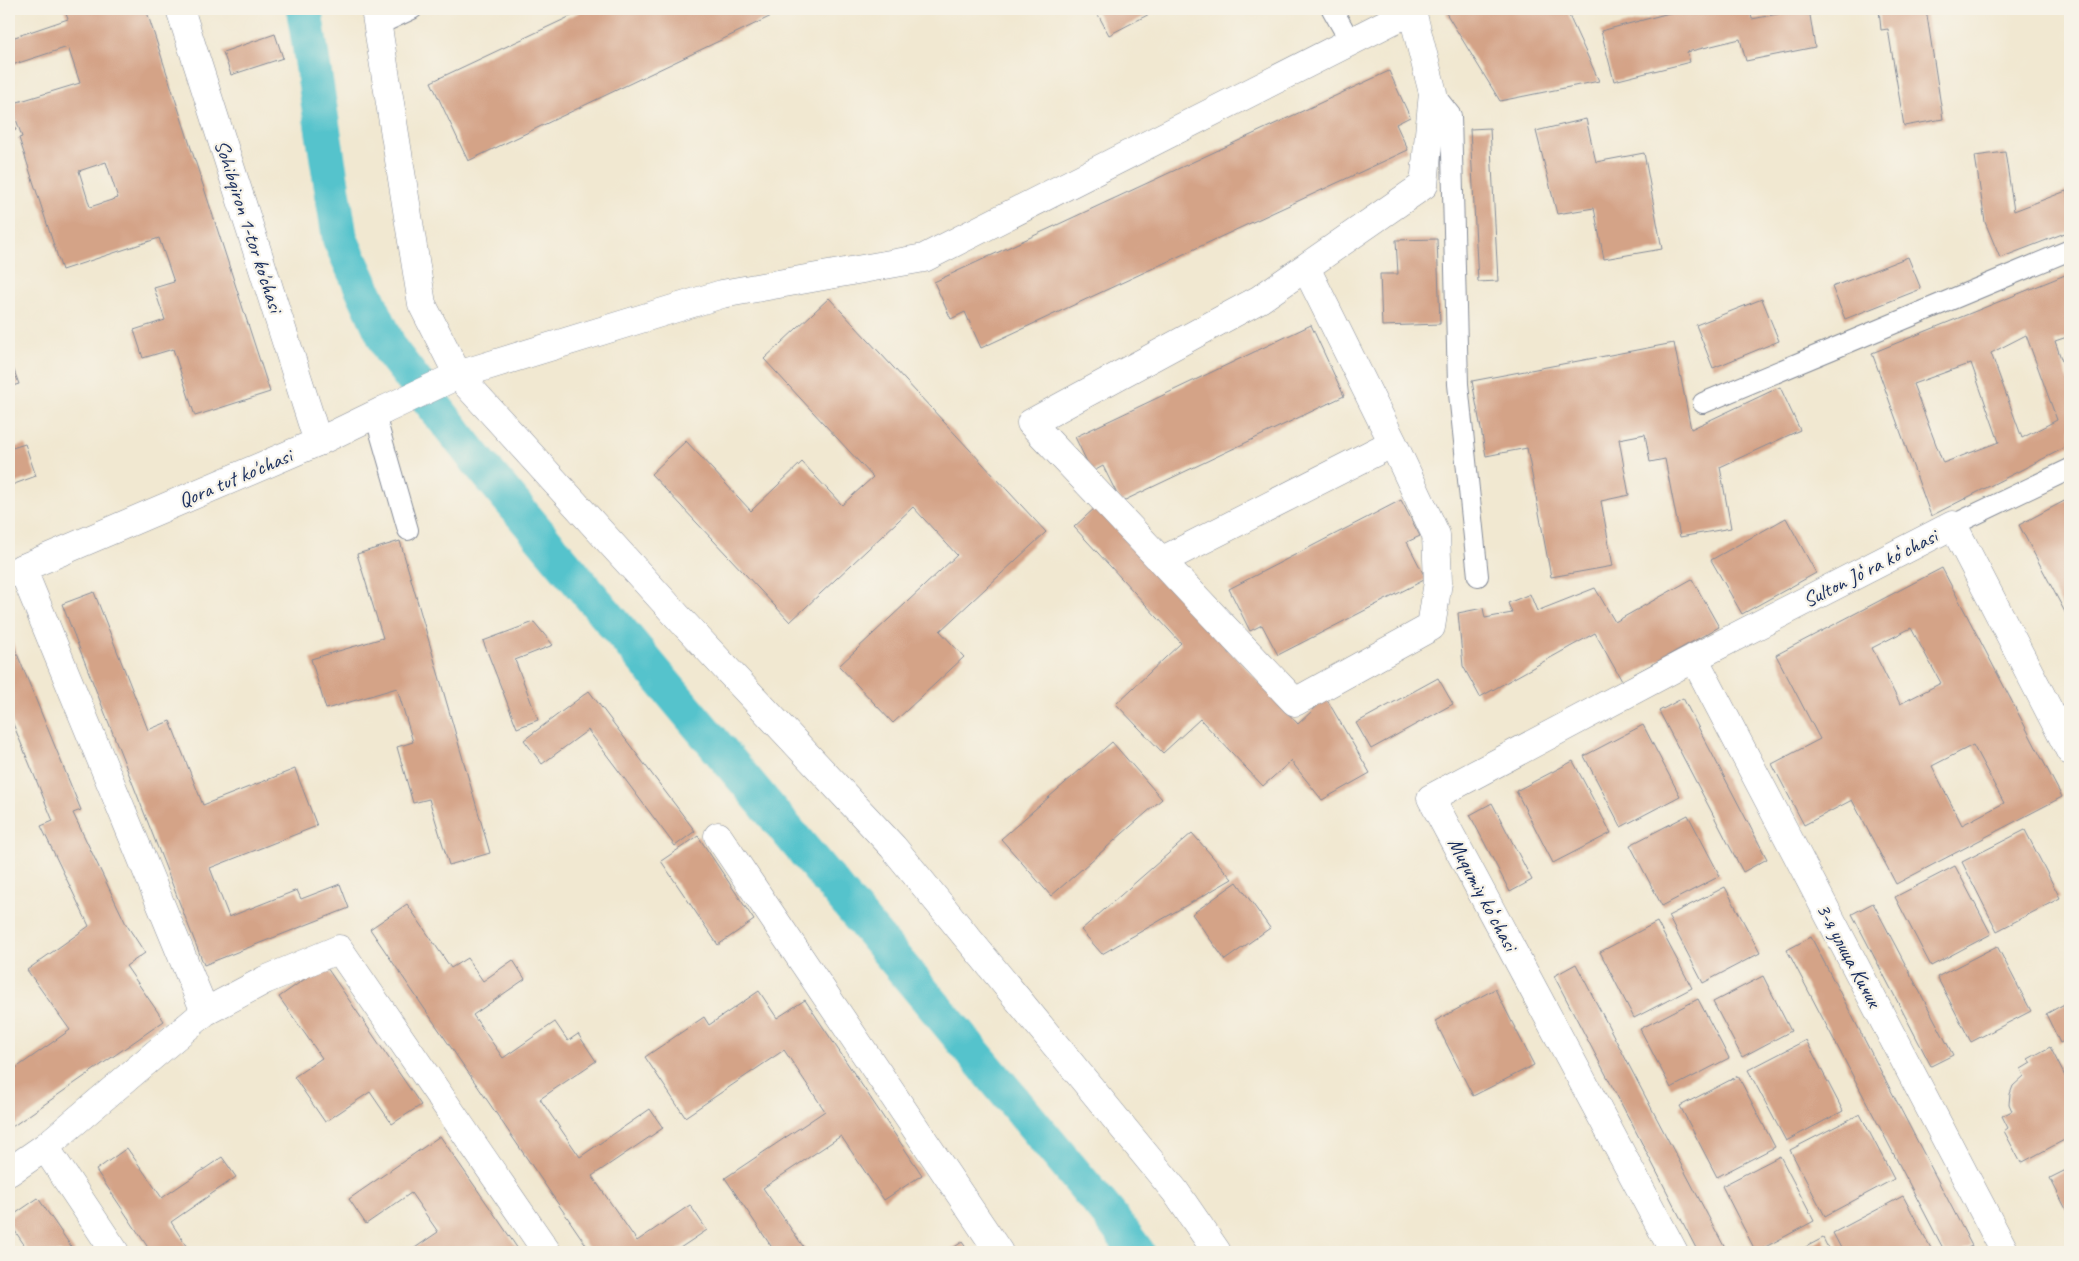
<svg xmlns="http://www.w3.org/2000/svg" width="2079" height="1261" font-family="Caveat,sans-serif">
<style>
.lines{fill:none;stroke-linecap:round;stroke-linejoin:round}
.canal{stroke:#55c3cc;stroke-width:36}
.building{fill:#d4a387;fill-rule:evenodd}
.service-casing{stroke:#868c98;stroke-width:22}
.minor-casing{stroke:#868c98;stroke-width:29}
.tertiary-casing{stroke:#868c98;stroke-width:29}
.service{stroke:#fff;stroke-width:20}
.minor{stroke:#fff;stroke-width:28}
.tertiary{stroke:#fff;stroke-width:28}
.labels{text-anchor:middle;stroke-width:4.5;stroke-linejoin:round;paint-order:stroke}
.street-label{font-size:21px;fill:#1b2f5e;stroke:#f7f3e8}
</style>
<rect width="100%" height="100%" fill="#f7f3e8"/>
<filter id="ink" filterUnits="userSpaceOnUse"><feTurbulence type="fractalNoise" baseFrequency=".02" numOctaves="2"/><feDisplacementMap in="SourceGraphic" scale="10" xChannelSelector="R" yChannelSelector="G"/><feConvolveMatrix kernelMatrix="1 2 1 2 8 2 1 2 1" color-interpolation-filters="sRGB"/></filter>
<filter id="wash" filterUnits="userSpaceOnUse"><feTurbulence type="fractalNoise" baseFrequency=".0096" numOctaves="4" result="noise"/><feDisplacementMap in="SourceGraphic" scale="20" xChannelSelector="R" yChannelSelector="G"/><feGaussianBlur stdDeviation="1.12" result="paint"/><feColorMatrix in="noise" values="0 0 0 0 0 0 0 0 0 0 0 0 0 0 0 0 0 1.4 0 .05"/><feComposite in="paint" operator="in"/></filter>
<g filter="url(#wash)">
<rect width="100%" height="100%" fill="#f1e8d1"/>
<g class="lines">
<path class="canal" d="M304,9L340,239L391,351L471,453L1110,1216L1137,1252"/>
</g>
<g id="blocks">
<path class="building" d="M64,9H146L270,392L195,416L173,349L143,358L134,330L165,320L154,288L174,282L159,238L62,270L19,138L22,137L11,104L80,83L68,47L9,66V39L68,19ZM106,162L118,198L90,207L79,171Z
M586,9H786L468,161L431,82Z
M1095,9H1159L1109,35Z
M1453,9H1566L1599,81L1500,101L1446,13Z
M1676,9H1750L1752,19L1778,14V9H1809L1815,47L1746,61L1740,39L1687,52L1690,62L1614,81L1601,31L1677,11Z
M1879,9H1926L1943,119L1904,126L1888,29L1881,30Z
M275,34L283,58L231,75L223,52Z
M1389,71L1410,117L1396,124L1408,150L981,348L965,312L951,319L934,282Z
M9,111L16,130L9,132Z
M1586,119L1596,162L1644,153L1662,249L1604,259L1594,208L1557,214L1536,131Z
M1490,128L1498,281L1478,282L1470,129Z
M2005,152L2014,211L2066,191L2070,202V231L2000,258L1985,222L1975,156Z
M1437,239L1440,324L1382,326L1380,274H1398L1396,240Z
M1908,257L1921,289L1845,319L1832,287Z
M2070,273V336L2055,341L2070,385V445L1931,516L1872,353ZM2026,335L2057,420L2022,438L1991,353ZM1971,363L1999,442L1943,463L1913,384Z
M829,298L1046,532L940,631L964,657L893,723L839,666L957,555L913,507L790,622L651,474L686,441L751,511L802,462L842,505L873,477L764,359Z
M1762,299L1779,341L1713,368L1696,325Z
M1311,325L1344,396L1121,502L1103,466L1092,472L1075,437Z
M1674,343L1691,429L1780,387L1800,430L1720,467L1731,528L1680,537L1665,459L1650,462L1645,434L1619,439L1629,495L1601,501L1613,566L1551,577L1527,448L1486,456L1472,381Z
M9,357L19,384L9,387Z
M25,444L36,476L9,486V449Z
M2070,498V612L2066,614L2019,525Z
M1401,500L1420,536L1407,542L1426,579L1278,655L1262,625L1250,631L1229,589Z
M1096,507L1298,724L1326,698L1370,773L1322,800L1291,761L1263,786L1200,719L1163,753L1116,704L1181,643L1074,527Z
M1786,518L1816,573L1742,614L1711,560Z
M400,541L490,853L449,865L429,799L413,803L397,747L413,742L397,688L326,709L311,659L383,638L357,554Z
M1942,568L2062,797L1896,884L1852,800L1804,825L1772,764L1820,739L1776,655ZM1911,628L1941,683L1900,704L1872,648ZM1973,745L2004,803L1962,825L1932,766Z
M1692,579L1719,627L1622,681L1595,633L1480,697L1463,666L1458,613L1483,608L1485,618L1512,613L1508,603L1530,594L1537,611L1595,588L1615,622Z
M94,592L148,730L170,721L203,805L295,769L317,826L210,868L229,917L297,890L301,899L340,884L349,908L204,965L62,604Z
M534,622L553,645L515,660L538,720L517,728L483,641Z
M11,639L81,810L73,813L126,924L145,953L126,966L164,1021L9,1129V1058L16,1068L70,1030L27,970L89,926L41,826L53,821L9,714V640Z
M1438,678L1453,704L1371,749L1356,723Z
M589,691L695,831L675,846L588,730L542,764L524,740Z
M1683,698L1767,859L1743,872L1659,711Z
M1643,725L1680,796L1621,827L1584,756Z
M1112,742L1162,799L1051,896L1001,839Z
M1573,761L1611,833L1553,863L1516,791Z
M1492,803L1532,880L1510,892L1470,815Z
M1688,815L1720,876L1662,906L1630,845Z
M2025,830L2060,898L1997,931L1962,862Z
M1192,833L1232,879L1102,954L1081,930Z
M698,836L754,920L718,945L661,861Z
M1955,866L1991,934L1931,966L1895,897Z
M1237,882L1270,928L1225,960L1192,914Z
M1725,887L1760,953L1703,983L1668,916Z
M1873,903L1953,1055L1931,1066L1852,914Z
M407,904L451,968L467,958L483,981L513,960L525,979L473,1015L503,1058L555,1022L568,1041L578,1034L596,1061L540,1099L580,1157L650,1109L663,1128L592,1176L637,1241L690,1205L707,1230L674,1252H591L370,929Z
M1657,922L1692,988L1634,1018L1600,952Z
M1811,937L1972,1246L1959,1252H1945L1787,950Z
M1997,946L2031,1011L1971,1042L1937,977Z
M1576,964L1655,1115L1727,1252H1698L1633,1126L1554,976Z
M325,965L421,1105L392,1124L370,1092L325,1122L294,1077L322,1058L279,997Z
M1763,976L1791,1031L1742,1057L1713,1002Z
M1495,989L1534,1065L1473,1096L1435,1021Z
M759,991L777,1018L805,1000L922,1175L884,1200L841,1136L763,1188L807,1252H775L725,1178L825,1111L784,1050L685,1117L645,1057L704,1017L709,1025Z
M1698,999L1729,1058L1671,1088L1640,1029Z
M2070,1001V1038L2060,1043L2046,1014Z
M1806,1040L1843,1111L1786,1141L1748,1070Z
M2050,1047L2070,1086V1137L2021,1163L2004,1131L2008,1128L2002,1116L2012,1111L2009,1104L2010,1094L2013,1086L2024,1076L2021,1069L2031,1063L2028,1059Z
M1738,1076L1775,1147L1717,1177L1680,1106Z
M1860,1114L1894,1179L1825,1216L1790,1150Z
M440,1136L499,1221L520,1252H409L438,1232L411,1193L366,1224L349,1199Z
M127,1148L162,1198L222,1157L236,1177L171,1222L190,1252H151L96,1170Z
M1780,1156L1814,1221L1756,1252L1722,1186Z
M2070,1168V1217L2050,1178Z
M1903,1196L1933,1252H1843L1833,1233Z
M38,1198L75,1252H29L9,1222V1218Z
M1823,1238L1830,1252H1796Z
M962,1242L969,1252H947Z"/>
</g>
</g>
<g filter="url(#ink)">
<use href="#blocks" fill-opacity="0" stroke="#868c98" stroke-width="1"/>
<g class="lines">
<g class="service-casing">
<path id="service" d="M1332,9L1350,41
M378,25L412,9
M1433,93L1451,116L1458,384L1478,576
M1703,403L2070,250
M375,415L408,530
M1953,525L2070,469"/>
</g>
<g class="minor-casing">
<path id="minor" d="M180,9L318,442
M375,9L422,304L458,375L678,617L893,847L1175,1191L1217,1252
M1306,268L1393,443L1436,535L1438,582L1431,627L1295,702L1031,423L1260,299L1424,185L1433,93L1412,11
M384,410L458,375L722,294L924,258L1415,9
M1163,560L1393,443
M22,568L205,1012
M1694,658L2005,1252
M718,836L999,1252
M45,1147L115,1252
M9,1172L45,1147L205,1012L265,980L339,949L547,1252
M1674,1252L1431,798L1694,658L1953,525L2070,751"/>
</g>
<g class="tertiary-casing">
<path id="tertiary" d="M9,574L318,442L384,410"/>
</g>
<use href="#service" class="service"/>
<use href="#minor" class="minor"/>
<use href="#tertiary" class="tertiary"/>
</g>
</g>
<g class="labels">
<g class="street-label">
<text transform="translate(249 226) rotate(72)" y="7">Sohibqiron 1-tor ko'chasi</text>
<text transform="translate(235 478) rotate(-23)" y="7">Qora tut ko'chasi</text>
<text transform="translate(1870 568) rotate(-27)" y="7">Sulton Joʻra koʻchasi</text>
<text transform="translate(1483 894) rotate(62)" y="7">Muqumiy koʻchasi</text>
<text transform="translate(1849 955) rotate(62)" y="7">3-я улица Кичик</text>
</g>
</g>
<rect width="2079" height="1261" fill="none" stroke="#f7f3e8" stroke-width="30"/>
</svg>
